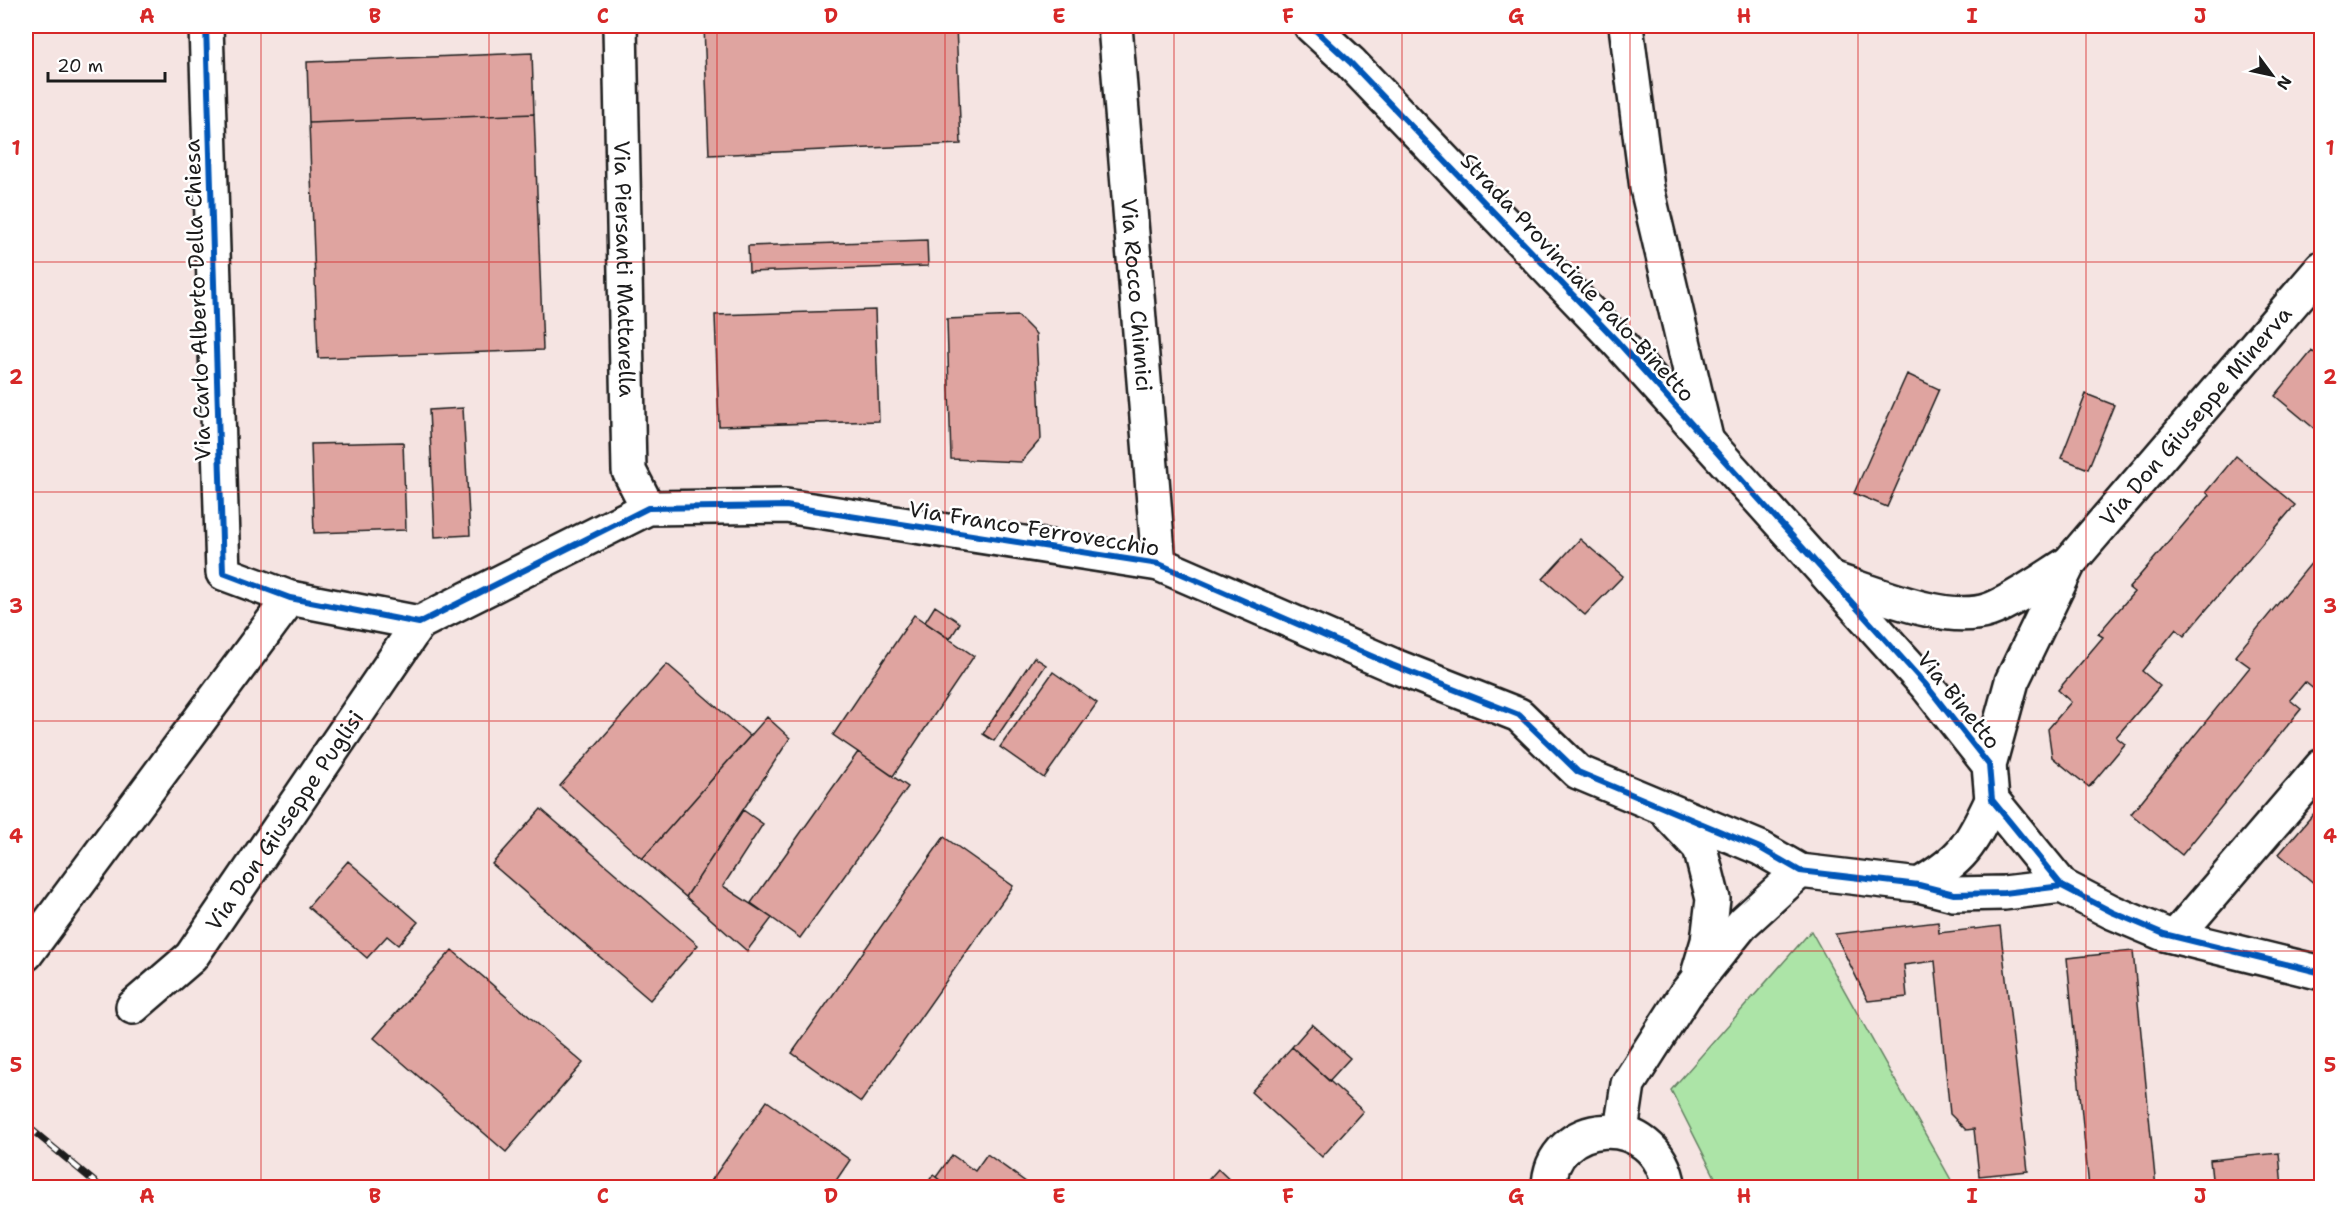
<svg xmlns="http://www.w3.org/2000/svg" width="2347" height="1213" font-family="'Shantell Sans',sans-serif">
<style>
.green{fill:#ace4a7;stroke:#648062;stroke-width:1.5}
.building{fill:#dfa4a0;stroke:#1c1c1c;stroke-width:1.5}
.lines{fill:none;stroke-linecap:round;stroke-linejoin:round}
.minor-casing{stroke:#1c1c1c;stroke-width:38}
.minor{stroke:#fff;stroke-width:33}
.rail-casing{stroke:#1c1c1c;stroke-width:7}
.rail{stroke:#fff;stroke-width:4.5;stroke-dasharray:14;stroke-linecap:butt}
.cycleway-casing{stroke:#fff;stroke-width:10}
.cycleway{stroke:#0057b8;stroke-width:6}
.grid{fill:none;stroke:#d62828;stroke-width:1.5;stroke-opacity:0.55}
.labels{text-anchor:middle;stroke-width:5;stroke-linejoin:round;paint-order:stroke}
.street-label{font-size:22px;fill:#1c1c1c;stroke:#fff}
.neatline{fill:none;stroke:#d62828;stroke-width:2}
.grid-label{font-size:20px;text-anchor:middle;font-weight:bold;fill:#d62828}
</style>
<rect width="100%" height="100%" fill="#f5e4e2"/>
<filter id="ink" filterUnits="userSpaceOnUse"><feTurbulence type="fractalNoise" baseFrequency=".0167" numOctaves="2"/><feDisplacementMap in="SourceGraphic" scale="12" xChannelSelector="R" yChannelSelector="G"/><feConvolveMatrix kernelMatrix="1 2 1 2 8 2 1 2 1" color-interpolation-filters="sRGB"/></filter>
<g filter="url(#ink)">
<path class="green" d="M1811,931L1955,1187H1720L1671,1090Z"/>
<path class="building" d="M704,26H956L961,144L709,155Z
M532,53L534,114L309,123L307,62Z
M534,114L543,350L318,358L309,123Z
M927,240L928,266L749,272L748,246Z
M875,310L879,421L719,426L715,315Z
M1018,316L1036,334L1041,439L1021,462L951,459L947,319Z
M2312,351L2322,359V435L2275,396Z
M1907,374L1939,389L1887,507L1854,493Z
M2086,394L2114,405L2088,469L2061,458Z
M463,408L470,535L435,537L429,410Z
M403,442L406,530L314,533L311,444Z
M2236,456L2295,505L2184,636L2176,629L2142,671L2160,686L2116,737L2125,744L2089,787L2052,757L2048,729L2071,702L2058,690L2103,637L2098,634L2134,592L2129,588L2209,495L2206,492Z
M1580,539L1623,576L1585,615L1543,579Z
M2322,550V696L2305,682L2290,700L2301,709L2182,855L2131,814L2250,667L2235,656Z
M935,606L960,623L950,639L925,622Z
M914,615L974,656L893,776L833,735Z
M1034,657L1046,665L994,741L983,734Z
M667,664L750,736L642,859L560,786Z
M1053,672L1097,703L1044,778L1000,747Z
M767,717L790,738L686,897L642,859Z
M858,752L908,787L800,938L751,903Z
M2322,804V890L2279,854Z
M541,809L698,945L650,1000L492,864Z
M743,810L763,824L723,886L772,918L747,951L686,897Z
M944,837L1013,886L861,1102L792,1053Z
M348,861L418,922L398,945L387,936L367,958L308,907Z
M1938,922L1939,933L2000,926L2028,1171L1979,1176L1974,1129L1966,1130L1950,1114L1935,961L1904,965L1907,997L1868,1001L1835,934Z
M452,950L583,1063L506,1152L374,1038Z
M2133,951L2156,1188H2089L2067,958Z
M1312,1024L1350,1058L1329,1081L1292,1047Z
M1292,1047L1363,1111L1322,1157L1251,1092Z
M767,1101L850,1160L831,1188H706Z
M2279,1153L2282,1188H2213L2210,1160Z
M987,1154L1034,1188H950L936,1177L952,1155L975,1171Z
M1218,1169L1238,1188H1201Z
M933,1175L936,1177L950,1188H924Z"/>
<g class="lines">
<g class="minor-casing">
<g id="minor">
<path d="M206,26L223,573L290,598L419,623L648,508L786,506L1159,564L1392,665L1519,715L1578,772L1760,848L1800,871L1919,885L1954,894L2004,893L2062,886"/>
<path id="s1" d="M620,26L629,471L648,508"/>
<path id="s2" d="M1115,26L1159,564"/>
<path d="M1311,26L1350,62L1616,340L1926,685L1989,765L1992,800L2062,886L2112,912L2164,934L2322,973"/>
<path d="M1626,26L1647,188L1706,438"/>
<path d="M1831,579C1873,592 1946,625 1989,610C2010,603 2048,576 2069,563"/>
<path id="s3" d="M1989,765L2012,681L2069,563L2322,268"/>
<path d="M1670,816L1700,848L1713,899L1708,941L1699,971"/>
<path d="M1919,885C1963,859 1971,845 1992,800"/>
<path d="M2176,936L2322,766"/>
<path d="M26,954L290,598"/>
<path id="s4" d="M133,1007L191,957L419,623"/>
<path d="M1621,1131L1628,1084L1685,995L1743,923L1800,871"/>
<path d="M1549,1188C1549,1118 1657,1107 1669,1188"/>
</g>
</g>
<use href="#minor" class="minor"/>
<g class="rail-casing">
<path id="rail" d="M26,1125L102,1188"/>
</g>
<use href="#rail" class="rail"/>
<g class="cycleway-casing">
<path id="cycleway" d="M206,26L223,573L290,598L419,623L648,508L786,506L1159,564L1392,665L1519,715L1578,772L1760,848L1800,871L1919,885L1954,894L2004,893L2062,886
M1311,26L1350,62L1616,340L1926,685L1989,765L1992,800L2062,886L2112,912L2164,934L2322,973"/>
</g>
<use href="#cycleway" class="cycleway"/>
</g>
</g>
<path class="grid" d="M261,26V1188M489,26V1188M717,26V1188M945,26V1188M1174,26V1188M1402,26V1188M1630,26V1188M1858,26V1188M2086,26V1188M26,262H2322M26,492H2322M26,721H2322M26,951H2322"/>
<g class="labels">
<g class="street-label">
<text dy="8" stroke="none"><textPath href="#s1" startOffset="243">Via Piersanti Mattarella</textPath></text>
<text transform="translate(1578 277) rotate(47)" y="8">Strada Provinciale Palo-Binetto</text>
<text dy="8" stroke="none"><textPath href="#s2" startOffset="270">Via Rocco Chinnici</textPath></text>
<text transform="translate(197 300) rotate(-92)" y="8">Via Carlo Alberto Della Chiesa</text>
<text dy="8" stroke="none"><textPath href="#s3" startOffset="412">Via Don Giuseppe Minerva</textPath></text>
<text transform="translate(1034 528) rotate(9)" y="8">Via Franco Ferrovecchio</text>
<text transform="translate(1959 700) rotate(51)" y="8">Via Binetto</text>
<text dy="8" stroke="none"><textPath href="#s4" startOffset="242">Via Don Giuseppe Puglisi</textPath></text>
</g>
</g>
<rect width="2347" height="1213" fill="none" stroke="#fff" stroke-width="66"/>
<g transform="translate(2272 75) rotate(123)" stroke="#ffffff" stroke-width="4.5" paint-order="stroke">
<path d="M0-4.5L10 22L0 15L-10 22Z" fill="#1c1c1c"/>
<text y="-9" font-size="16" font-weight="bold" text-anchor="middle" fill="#1c1c1c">N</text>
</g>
<path d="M48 72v9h117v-9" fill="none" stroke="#1c1c1c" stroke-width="3"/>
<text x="57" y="72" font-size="18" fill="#1c1c1c" stroke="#ffffff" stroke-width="4.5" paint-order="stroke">20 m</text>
<rect x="33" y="33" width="2281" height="1147" class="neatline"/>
<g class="grid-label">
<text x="147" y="23">A</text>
<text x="375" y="23">B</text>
<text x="603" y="23">C</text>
<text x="831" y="23">D</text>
<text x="1059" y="23">E</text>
<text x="1288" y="23">F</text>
<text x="1516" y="23">G</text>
<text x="1744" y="23">H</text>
<text x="1972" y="23">I</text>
<text x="2200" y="23">J</text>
<text x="16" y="155">1</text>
<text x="2330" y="155">1</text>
<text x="16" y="384">2</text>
<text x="2330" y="384">2</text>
<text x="16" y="613">3</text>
<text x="2330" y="613">3</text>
<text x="16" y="843">4</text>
<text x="2330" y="843">4</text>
<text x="16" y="1072">5</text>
<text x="2330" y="1072">5</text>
<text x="147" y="1203">A</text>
<text x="375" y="1203">B</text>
<text x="603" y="1203">C</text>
<text x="831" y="1203">D</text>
<text x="1059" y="1203">E</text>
<text x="1288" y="1203">F</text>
<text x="1516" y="1203">G</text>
<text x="1744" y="1203">H</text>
<text x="1972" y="1203">I</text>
<text x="2200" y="1203">J</text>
</g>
</svg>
